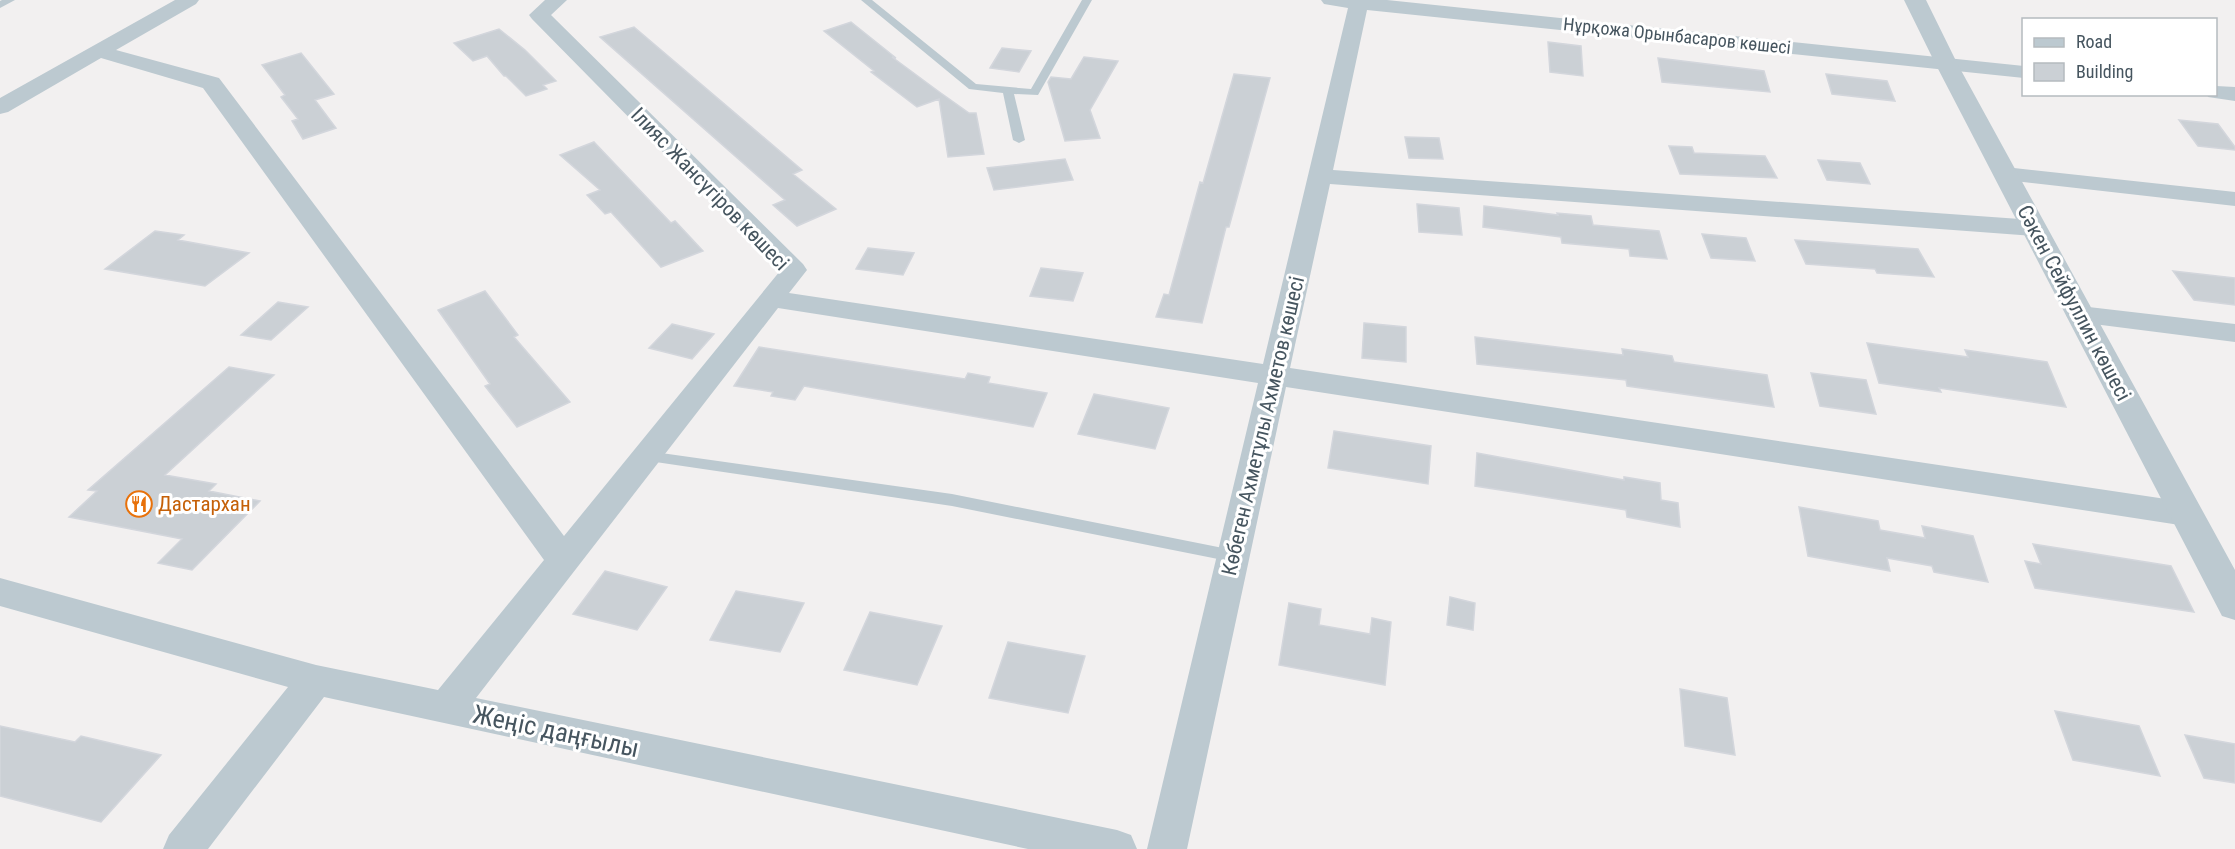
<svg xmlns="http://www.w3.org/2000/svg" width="2235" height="849" font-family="'Roboto Condensed',sans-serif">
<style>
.building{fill:#cbd0d5;stroke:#d3d6dc;stroke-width:1.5}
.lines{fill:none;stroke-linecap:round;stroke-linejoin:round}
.service{fill:#bcc9d0;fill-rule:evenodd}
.minor{fill:#bcc9d0;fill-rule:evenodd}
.tertiary{fill:#bcc9d0;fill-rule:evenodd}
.labels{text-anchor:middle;stroke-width:6;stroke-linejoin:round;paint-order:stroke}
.far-street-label{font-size:18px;fill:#46555f;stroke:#fff}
.street-label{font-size:21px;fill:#46555f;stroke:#fff}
.food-label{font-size:21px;fill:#c56008;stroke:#fff;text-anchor:start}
.near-street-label{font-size:26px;fill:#46555f;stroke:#fff}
</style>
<rect width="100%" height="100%" fill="#f2f0f0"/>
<path class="building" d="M851,22L896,58L892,57L938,91L969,113H976L984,154L948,157L939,99L917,107L871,72L874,71L824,31Z
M634,27L802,170L793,174L836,209L797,226L773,205L785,200L600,37Z
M499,29L525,50L556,81L543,85L547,89L526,96L506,76H504L487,56L473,61L454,43Z
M1548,42L1581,46L1583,76L1550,72Z
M1002,48L1031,51L1019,72L990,68Z
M301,53L334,94L315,100L336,128L303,139L292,121L298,119L281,97L285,95L262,65Z
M1084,57L1118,61L1090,110L1100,138L1065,141L1048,82L1051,77L1071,79Z
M1658,58L1764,71L1770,92L1662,82Z
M1234,74L1270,78L1229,227H1226L1202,323L1156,317L1164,294L1169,295L1200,182L1203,183Z
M1826,74L1887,81L1895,101L1832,94Z
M2179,120L2218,124L2235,147V150L2198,146Z
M1405,137L1439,138L1443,159L1409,158Z
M594,142L671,223L675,221L703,251L661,267L611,212L605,214L587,195L600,190L560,155Z
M1669,146L1692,147L1694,153L1765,156L1777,178L1680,174Z
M1065,159L1073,180L994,190L987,168Z
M1818,160L1860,163L1870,184L1827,180Z
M1417,204L1459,208L1462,235L1419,232Z
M1484,206L1558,215L1557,213L1591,216L1593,225L1659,231L1667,259L1630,256L1629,249L1562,243L1561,237L1483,227Z
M155,231L184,235L178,240L249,253L205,286L105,269Z
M1702,234L1746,238L1755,261L1711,258Z
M1795,240L1918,249L1934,277L1877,273L1875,269L1806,264Z
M868,248L914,253L903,275L856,269Z
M1041,268L1083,273L1073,301L1030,296Z
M2173,271L2235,278V305L2194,300Z
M485,291L518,335L514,337L570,402L517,427L485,386L490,384L438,310Z
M278,302L308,307L271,340L241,335Z
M1364,323L1406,327V362L1362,358Z
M672,324L714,334L692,359L649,348Z
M1475,337L1623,355L1622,349L1672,356L1674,362L1767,375L1774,407L1627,386L1626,380L1477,364Z
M1867,343L1968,357L1965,350L2047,362L2066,407L1939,388L1941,392L1879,383Z
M759,347L965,379L968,373L990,377L988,383L1047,393L1033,427L804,386L795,400L771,396L773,392L734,386Z
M229,367L274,375L165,475L216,484L209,491L260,501L192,570L158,563L182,539L69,517L97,491L88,490Z
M1811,373L1866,380L1876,414L1820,406Z
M1094,394L1169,408L1155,449L1078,434Z
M1334,431L1431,446L1428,484L1328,468Z
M1477,453L1624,480V477L1660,483L1661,500L1678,503L1680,527L1627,517L1626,510L1475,486Z
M1799,507L1878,521L1880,530L1925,538L1922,526L1973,536L1988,582L1934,572L1932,566L1887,558L1890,571L1808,556Z
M2033,544L2171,566L2194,612L2035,588L2025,561L2041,564Z
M605,571L667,587L637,630L573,614Z
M736,591L804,603L780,652L710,640Z
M1450,597L1475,603L1473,630L1447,625Z
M1289,603L1321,609L1319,625L1370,634L1372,618L1391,622L1385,685L1279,665Z
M870,612L942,626L917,685L844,670Z
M1008,642L1085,656L1068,713L989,698Z
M1680,689L1727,698L1735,755L1685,746Z
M2055,711L2139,726L2160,776L2073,760Z
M0,726L75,742L81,736L161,755L101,822L0,796Z
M2185,735L2235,744V783L2204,778Z"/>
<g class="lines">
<path class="service" d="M2,0H15L0,8V1Z
M861,0H872L976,84L1031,89L1082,0H1092L1038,95L1014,94L1025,140L1019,143L1013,140L1003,93L969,89Z
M647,451L952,494L1233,550L1239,551L1241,556L1239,561L1233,562L952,506L642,460L639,456L642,452Z"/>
<path class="minor" d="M175,0H199L196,4L116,50L219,78L564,536L780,271L532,19L529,15L545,0H567L551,15L803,264L807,270L789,293L1263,364L1348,8L1324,4L1321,0H1387L2024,66V78L1367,10L1333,170L2034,220L2043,223L2047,228L2043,233L2034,236L1330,184L1290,368L2186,502L2197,505L2202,514L2197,523L2186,526L1286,387L1187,849H1147L1258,383L778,308L476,698L1117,830L1131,835L1137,849H1028L324,697L208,849H163L169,835L288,687L0,606V578L316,665L438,690L544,560L203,88L101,58L8,112L0,114V98Z
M2216,86L2235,87V101L2208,97L2207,94H2216Z
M2005,167L2235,192V206L1997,179L1993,174L1997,169Z
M2080,306L2235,324V342L2070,321L2066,315L2070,309Z"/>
<path class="tertiary" d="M1904,0H1926L1957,63L2235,570V620L2222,616L1935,63Z"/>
</g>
<defs>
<g id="restaurant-ring" transform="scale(1.35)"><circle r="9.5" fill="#fff" stroke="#e8710a" stroke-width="1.5"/><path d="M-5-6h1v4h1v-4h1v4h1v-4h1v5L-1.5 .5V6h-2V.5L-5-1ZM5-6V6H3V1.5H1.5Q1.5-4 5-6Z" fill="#e8710a"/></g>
</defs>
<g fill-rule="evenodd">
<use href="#restaurant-ring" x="139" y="504"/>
</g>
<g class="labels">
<g class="far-street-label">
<text transform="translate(1677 36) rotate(6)" y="6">Нұрқожа Орынбасаров көшесі</text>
</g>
<g class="street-label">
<text transform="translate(710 189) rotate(46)" y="7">Ілияс Жансүгіров көшесі</text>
<text transform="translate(2074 303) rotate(62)" y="7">Сәкен Сейфуллин көшесі</text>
<text transform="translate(1263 426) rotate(-77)" y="7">Көбеген Ахметұлы Ахметов көшесі</text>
</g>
<g class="food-label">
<text x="158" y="511">Дастархан</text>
</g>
<g class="near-street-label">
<text transform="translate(556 731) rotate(12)" y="9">Жеңіс даңғылы</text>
</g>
</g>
<rect x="2022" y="18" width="195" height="78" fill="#ffffff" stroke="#b5bbbf" stroke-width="1.5"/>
<rect x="2034" y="38" width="30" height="9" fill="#bcc9d0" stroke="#b5bbbf" stroke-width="1.5"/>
<text x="2076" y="48" font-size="18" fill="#46555f">Road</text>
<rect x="2034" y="63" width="30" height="18" fill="#cbd0d5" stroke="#b5bbbf" stroke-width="1.5"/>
<text x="2076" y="78" font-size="18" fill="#46555f">Building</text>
</svg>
